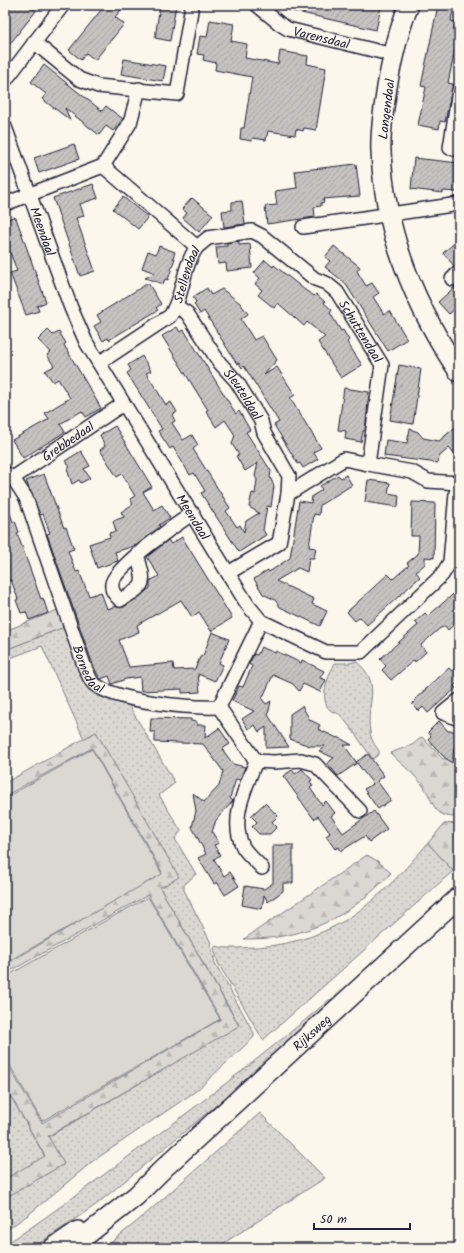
<svg xmlns="http://www.w3.org/2000/svg" width="464" height="1253" font-family="Kalam,sans-serif">
<style>
.grass{fill:url(#grass-dots);stroke:#7e7d87}
.forest{fill:url(#forest-firs);stroke:#7e7d87}
.pitch{fill:#dbd8d3;stroke:#7e7d87}
.building{fill:url(#building-hatch);stroke:#22223b}
.lines{fill:none;stroke-linecap:round;stroke-linejoin:round}
.street-casing{stroke:#22223b;stroke-width:16}
.secondary-casing{stroke:#22223b;stroke-width:22}
.street{stroke:#fbf7ec;stroke-width:13}
.secondary{stroke:#fbf7ec;stroke-width:19}
.labels{text-anchor:middle;stroke-width:3;stroke-linejoin:round;paint-order:stroke}
.street-label{font-size:13px;fill:#22223b;stroke:#fbf7ec}
</style>
<defs>
<pattern id="grass-dots" width="8" height="8" patternUnits="userSpaceOnUse"><rect width="8" height="8" fill="#dbd8d3"/><path d="M2 2h.1M6 6h.1" fill="none" stroke="#bcb9b6" stroke-width="1.8" stroke-linecap="round"/></pattern>
<pattern id="forest-firs" width="22" height="20" patternUnits="userSpaceOnUse"><rect width="22" height="20" fill="#dbd8d3"/><path d="M5 1l3.5 6h-7zM16 11l3.5 6h-7z" fill="#bcb9b6"/></pattern>
<pattern id="building-hatch" width="6" height="6" patternUnits="userSpaceOnUse"><rect width="6" height="6" fill="#c6c2c0"/><path d="M-1 1l2-2M0 6l6-6M5 7l2-2" fill="none" stroke="#aaa6a6"/></pattern>
</defs>
<rect width="100%" height="100%" fill="#fbf7ec"/>
<filter id="ink" filterUnits="userSpaceOnUse"><feTurbulence type="fractalNoise" baseFrequency=".025" numOctaves="2"/><feDisplacementMap in="SourceGraphic" scale="8" xChannelSelector="R" yChannelSelector="G"/><feConvolveMatrix kernelMatrix="1 2 1 2 8 2 1 2 1" color-interpolation-filters="sRGB"/></filter>
<g filter="url(#ink)">
<path class="grass" d="M67,626L88,680L124,697L175,783L159,795L181,831L175,839L196,874L184,885V890L210,941L215,963L254,1033V1037L196,1091L93,1161L28,1215L5,1231V1198L64,1164L48,1137L239,1025L160,888L178,877L96,732L84,739L42,646L5,660V650Z
M356,661C384,685 365,702 370,732C371,740 375,745 379,751V754L373,759C362,745 353,729 341,716C338,712 334,713 330,710C318,699 329,674 335,663H350Z
M428,843L453,871L263,1040L218,963L214,948L216,946C228,950 245,947 258,947C338,941 379,900 428,843Z
M333,999L231,1093L97,1204L33,1248H5V1245C45,1219 83,1190 121,1162C192,1110 262,1057 329,1000Z
M5,1086L45,1157L5,1179Z
M260,1113L325,1178L216,1248H104L140,1219Z"/>
<path class="forest" d="M60,609L67,626L5,650V631Z
M96,732L179,877L160,888L239,1026L48,1136L64,1164L5,1198V1179L45,1156L5,1086V1060L42,1123L221,1019L148,895L5,974V965L162,872L92,748L5,796V783Z
M422,737L443,759H459V817C430,818 435,800 421,783C412,772 400,763 390,753L412,745Z
M459,823V865L453,871L428,843L444,824Z
M367,855L379,862L391,873C350,917 305,940 244,939Z"/>
<path class="pitch" d="M92,749L162,874L5,963V798Z
M148,897L220,1019L42,1121L5,1057V977Z"/>
<path class="building" d="M5,5H28L36,11L5,50Z
M105,5H125L115,17L124,24L95,60L86,53L81,60L69,50Z
M160,5H176L170,41L155,38Z
M285,5H311L315,8L318,5H372L381,7L376,30L284,9Z
M438,5H454L451,21L456,22L454,30L459,31L448,83L453,84L445,122L440,121L439,129L418,125L426,87L421,86Z
M210,20L234,24L231,41L247,44L245,58L278,64L280,51L308,56L307,64L326,68L316,130L304,128L303,131L296,129L295,135L268,131L266,140L253,138L252,141L240,139L241,128H244L252,77L215,70L216,63L203,60L204,55L197,54L200,36L207,37Z
M124,59L166,66L163,81L121,74Z
M44,65L102,111L106,106L123,119L113,131L106,126L99,135L65,108L70,120L42,99L46,94L31,82Z
M74,144L79,159L39,173L34,158Z
M414,158L459,163L458,192L443,191V193L411,189Z
M356,164L360,196L323,199L324,202L321,203V206L314,207L315,217L267,224L265,206L277,205L275,191L297,188L295,171Z
M93,184L98,198L80,204L84,216L76,218L95,271L80,276L53,198Z
M123,197L148,217L138,229L113,209Z
M192,198L213,215L199,232L183,218L187,213L182,209Z
M242,201L245,224L224,227L222,211L232,210V202Z
M13,217L16,218L46,302L37,306L39,311L26,315L10,273L17,271L8,247L5,248V220Z
M459,239V264L454,266L443,253Z
M239,241V245L250,244L252,268L227,271L226,263L218,264L216,247L227,246V243Z
M159,246L175,252L173,258H175L168,280L165,279L163,284L145,278L155,273L142,268L148,251L156,254Z
M334,246L360,267L357,271L366,286L372,283L376,289L379,293L373,297L384,314L390,311L407,339L388,351L345,283L325,267L330,261L325,257Z
M265,260L273,267L274,265L305,290L314,296L316,294L325,302L324,303L332,310L330,313L341,331L343,330L349,340L347,342L362,365L341,378L318,342L325,337L307,322L304,326L278,303L274,308L258,295L262,290L255,284L260,278L254,273Z
M148,283L161,304L156,308L158,310L109,340L108,338L103,341L94,326L101,322L97,315Z
M459,283V306L449,314L438,302Z
M207,288L211,295L222,289L240,303L248,314L241,319L254,340L262,336L277,360L264,375L277,367L295,395L290,398L321,448L313,452L318,459L303,468L300,463L298,464L274,425L279,422L244,366L242,368L239,363L237,364L204,311L200,314L194,304L196,302L193,297Z
M177,327L180,332L184,330L236,414L239,411L250,430L246,432L271,471L270,477L274,486L271,507L267,506L263,530L266,535L239,552L201,493L205,491L194,473L190,475L173,447L170,449L158,431L162,429L127,373L131,370L128,365L142,356L151,371L146,373L155,387L166,405L171,402L177,412L172,415L175,421L172,423L183,440L192,435L198,445L193,449L230,508L226,511L237,527L240,525L244,532L246,521L259,513L249,507L252,493L255,494L257,480L255,476L258,463L245,471L236,456L239,455L232,444L235,435L225,420L216,427L206,411L208,410L162,336Z
M48,330L53,335L59,332L66,343L64,345L101,408L86,417L82,411L60,424L65,432L23,458L12,440L49,419L45,413L70,398L58,379L53,382L45,371L54,366L47,355L51,352L38,340Z
M399,365L421,369L413,424L390,420Z
M344,388L369,392L365,431H363L361,442L345,439L346,431L338,430Z
M459,424V460L449,448L439,457L438,463L384,456L386,440L407,443L410,429L418,432L423,438L439,441Z
M115,426L152,487L143,492L154,510L162,505L170,518L159,525L160,527L137,545L115,552L118,561L97,568L89,544L110,537L109,533L116,531L113,521L124,517L121,512L133,504L130,499L135,496L122,474L117,477L100,450L105,446L100,435Z
M81,451L90,466L84,469L90,478L81,483L79,480L72,484L67,469L70,467L65,461Z
M44,474L64,528L66,527L74,549L68,551L76,572L79,571L89,596L101,592L107,609L116,606L124,607L150,588V581L159,576L147,557L168,540L171,544L182,537L232,618L211,631L199,612L192,617L181,600L137,625L139,632L119,640L129,667L173,663L174,670L195,669L201,655L203,656L212,632L229,639L219,663L223,665L215,681L198,674L200,692L182,693V689L141,691L140,677L126,679L112,684L109,676L101,679L99,677L93,665L47,534L50,533L43,514L40,515L26,481Z
M338,475L341,478L346,475L352,485L320,505L319,515L314,514L309,547L316,548L314,558H309L307,572L298,568L276,581L314,599L312,604L327,611L320,626L280,607L275,600L263,594L254,579L268,570L269,572L290,558L299,501L311,503L312,496L322,490L320,486Z
M368,480L390,483L388,493L399,495L398,507L365,502Z
M412,502L435,503L434,558L425,557V564L416,572L420,577L367,625L360,617L355,621L347,612L388,574L393,579L409,565L407,563L418,554L419,536H411Z
M5,504H7L13,522L15,521L19,532L17,533L41,599L43,598L48,613L29,620L26,612L21,613L16,600L18,599L11,580L5,582Z
M459,589V620L448,630L445,626L439,629L421,645L426,652L415,662L414,660L391,680L382,670L386,666L380,659L418,625L415,622L425,613L428,616Z
M261,647L275,653L276,651L301,663L302,660L324,671L320,678L326,680L320,692L303,684L299,691L293,684L273,675L262,699L266,704L271,701L268,715L289,747L266,748V727L259,732L255,725L248,729L242,719L254,711L232,701L239,686L243,687L252,666L249,664L254,654L257,655Z
M459,665V681L454,686L456,688L428,713L423,707L419,711L412,704L416,700L415,699L449,668L452,671Z
M302,706L310,720L320,725L318,729L337,738L338,737L352,745H344L357,763L338,776L327,763L334,758L319,751L325,746H310L290,739V714Z
M151,718L191,719V721L197,722V725H206L205,738L219,728L230,744L222,749L233,764L245,767L240,780L236,779L230,798L233,801L216,820L212,832L219,843L214,845L220,855L214,859L224,876L230,872L239,886L225,895L217,882L214,884L198,858L206,854L192,827L196,811L193,793L204,802L219,786L223,771L203,744L155,742V732H150Z
M439,721L448,731H459V748H454L452,763L443,756L428,739L431,736L428,732Z
M368,754L384,776L377,781L391,800L378,809L364,789L373,784L356,762Z
M302,769L312,780L310,781L313,786L310,788L322,805L326,801L335,813L331,816L343,833L374,811L387,829L369,842L365,836L341,851L339,847L335,849L326,836L330,833L318,816L314,819L283,776L292,770L295,774Z
M265,803L278,816L272,822L277,827L270,834H259L252,827L257,822L251,816Z
M273,845H293V883H283V891L268,902L264,895L262,909L242,905L245,886L264,889L273,883Z"/>
<g class="lines">
<g class="street-casing">
<g id="street">
<path id="s1" d="M257,5L280,24L288,29L393,55"/>
<path d="M34,42L79,79L98,86L177,94L192,5"/>
<path d="M5,81L63,5"/>
<path d="M459,90L450,148L459,150"/>
<path id="s2" d="M5,127L71,308L86,342L247,604L261,621L326,652H361L442,575L450,562L456,493L459,485"/>
<path d="M5,204L103,166L130,123L139,89"/>
<path d="M303,227L459,204"/>
<path id="s3" d="M197,247L208,238L252,231L262,236L315,279L326,283L337,292L382,365L368,464L412,472L428,481L459,483"/>
<path d="M452,279L459,272"/>
<path id="s4" d="M176,306L187,313L219,362L237,382L261,421L264,433L289,476L288,494L279,543L228,573"/>
<path id="s5" d="M99,363L170,316C184,296 182,267 197,247L103,166"/>
<path id="s6" d="M5,473L13,478L26,498L85,668C88,673 90,681 94,684C118,702 189,708 219,707L261,621"/>
<path id="s7" d="M13,478L123,404"/>
<path d="M288,494L344,459L368,464"/>
<path d="M137,554C145,584 148,584 120,600C115,595 111,591 112,584C112,569 178,523 193,513"/>
<path d="M459,700L443,713L459,719"/>
<path d="M219,707L256,761C246,787 229,819 243,847C247,854 256,861 262,868"/>
<path d="M256,761L274,762L301,760L315,764L360,811"/>
</g>
</g>
<g class="secondary-casing">
<g id="secondary">
<path d="M409,5C398,31 392,59 387,87C384,108 380,130 381,151C384,231 415,306 459,372"/>
<path d="M53,1248L78,1231"/>
<path id="s8" d="M70,1248L136,1196L164,1168L459,897"/>
</g>
</g>
<use href="#street" class="street"/>
<use href="#secondary" class="secondary"/>
</g>
</g>
<g class="labels">
<g class="street-label">
<text dy="5" stroke="none"><textPath href="#s1" startOffset="74">Varensdaal</textPath></text>
<text transform="translate(386 109) rotate(-83)" y="5">Langendaal</text>
<text dy="5" stroke="none"><textPath href="#s2" startOffset="111">Meendaal</textPath></text>
<text dy="5" stroke="none"><textPath href="#s5" startOffset="130">Stellendaal</textPath></text>
<text dy="5" stroke="none"><textPath href="#s3" startOffset="210">Schuttendaal</textPath></text>
<text dy="5" stroke="none"><textPath href="#s4" startOffset="112">Sleuteldaal</textPath></text>
<text dy="5" stroke="none"><textPath href="#s7" startOffset="66">Grebbedaal</textPath></text>
<text dy="5" stroke="none"><textPath href="#s2" startOffset="435">Meendaal</textPath></text>
<text dy="5" stroke="none"><textPath href="#s6" startOffset="216">Bornedaal</textPath></text>
<text dy="5" stroke="none"><textPath href="#s8" startOffset="324">Rijksweg</textPath></text>
</g>
</g>
<rect width="464" height="1253" fill="none" stroke="#fbf7ec" stroke-width="20"/>
<rect x="10" y="10" width="444" height="1233" fill="none" stroke="#22223b" stroke-width="1.5" filter="url(#ink)"/>
<path d="M314 1223v6h96v-6" fill="none" stroke="#22223b" stroke-width="2"/>
<text x="320" y="1223" font-size="12" fill="#22223b" stroke="#fbf7ec" stroke-width="3" paint-order="stroke">50 m</text>
</svg>
